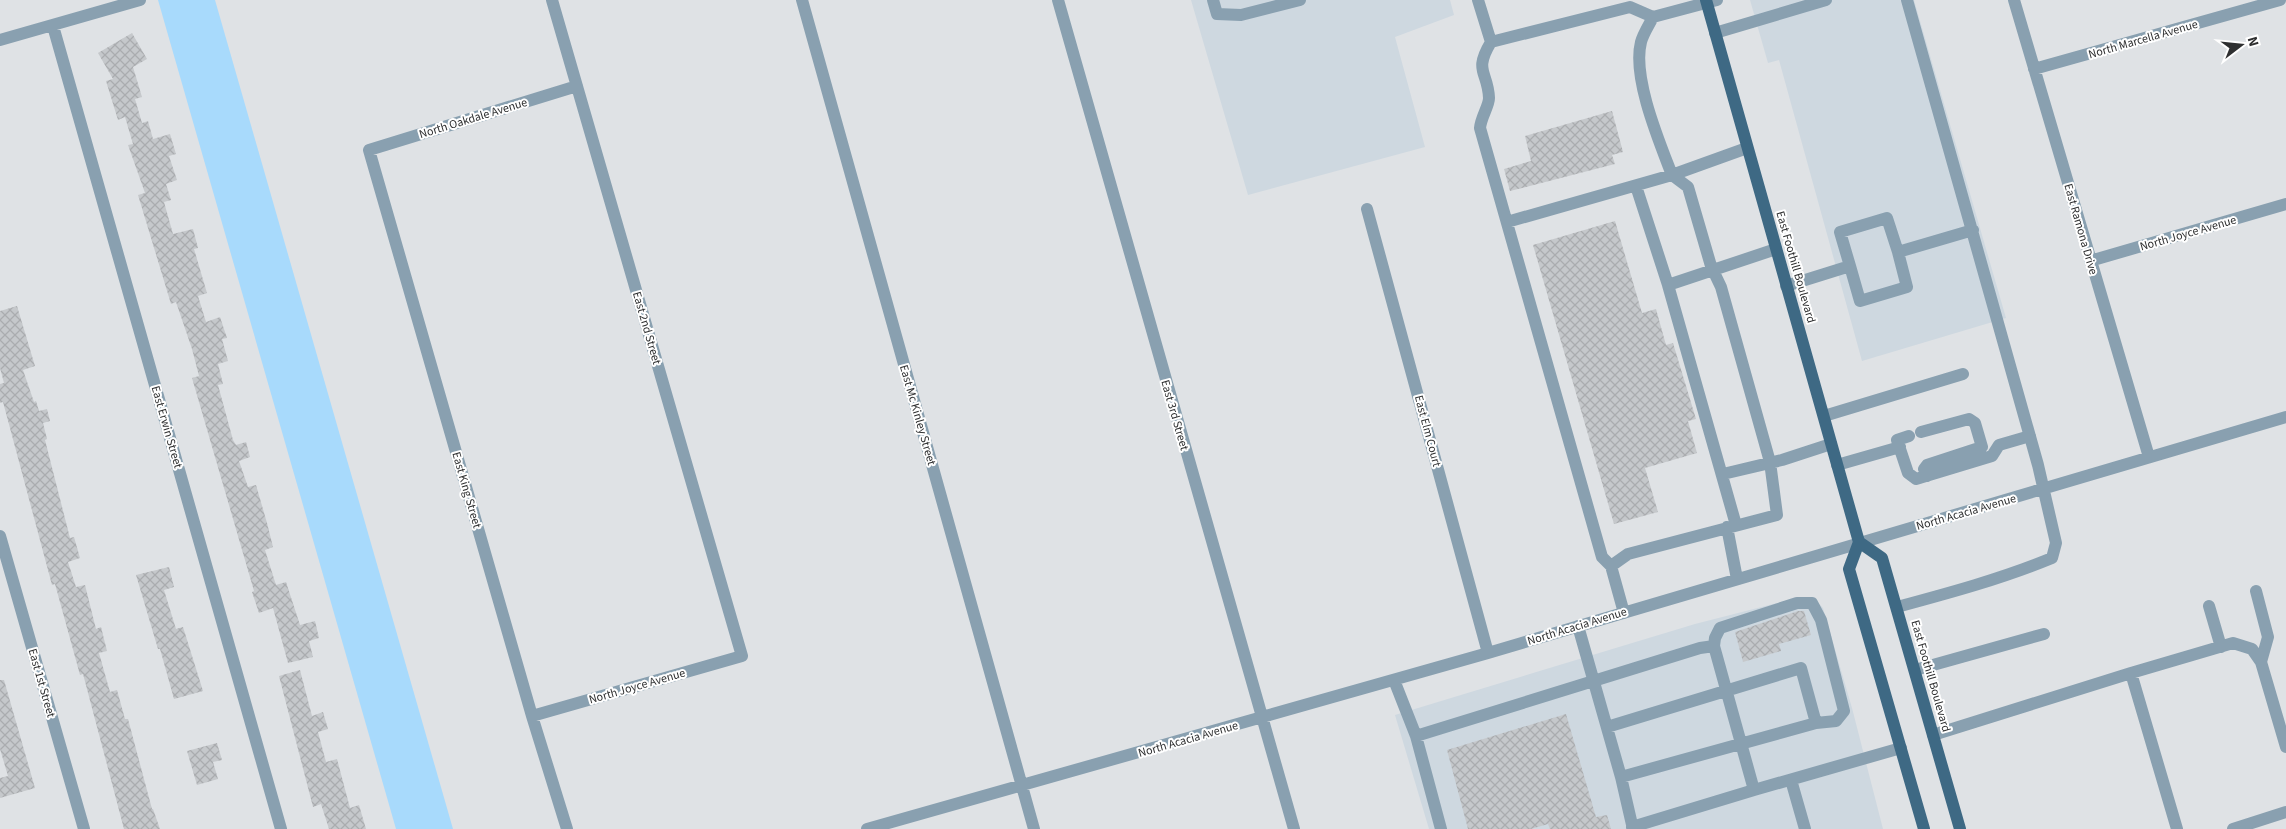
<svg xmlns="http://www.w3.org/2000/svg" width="2286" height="829" font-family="'Source Sans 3',sans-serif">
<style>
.built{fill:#ced8e0}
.grass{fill:#a8dafc}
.building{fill:url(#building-cross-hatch)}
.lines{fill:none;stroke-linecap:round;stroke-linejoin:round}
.minor{stroke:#89a0b0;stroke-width:12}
.major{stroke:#3e6984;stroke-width:12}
.labels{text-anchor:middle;stroke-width:4;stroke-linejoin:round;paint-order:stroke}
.street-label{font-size:12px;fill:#2e2f30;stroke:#fff}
</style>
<defs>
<pattern id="building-cross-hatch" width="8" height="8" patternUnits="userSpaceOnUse" patternTransform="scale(1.25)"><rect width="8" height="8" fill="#c5c8cb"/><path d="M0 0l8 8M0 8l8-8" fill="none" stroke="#aaacaf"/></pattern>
</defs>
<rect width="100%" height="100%" fill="#dfe2e5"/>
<path class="built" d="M1191,0H1450L1454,15L1395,37L1425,147L1248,195Z
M1750,0H1914L2006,318L1862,361L1779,60L1768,63Z
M1800,597H1813L1823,608L1852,708L1883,829H1429L1395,715L1695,624Z"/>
<path class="grass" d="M158,0H215L453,829H396Z"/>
<path class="building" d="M132,33L147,59L133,67L142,97L135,99L142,123L148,121L153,139L170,134L176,154L169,156L177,180L166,184L171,200L164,202L173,234L193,229L198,248L194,249L207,293L198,296L206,322L220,317L227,338L222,339L228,361L218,364L223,384L218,385L233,440L236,445L246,442L250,457L239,461L248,487L256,485L267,523L273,547L265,550L276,585L286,582L300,625L315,621L319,638L309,641L313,657L288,663L273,608L259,613L252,592L254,591L192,378L199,376L192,349L176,302L171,304L138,195L145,193L128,145L133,144L125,117L118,120L106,81L113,79L98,53Z
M1612,111L1623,152L1612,155L1615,164L1510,191L1504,169L1531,161L1525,136Z
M1615,221L1642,313L1656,309L1666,345L1673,343L1696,419L1688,421L1697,453L1645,468L1658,512L1614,524L1533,245Z
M17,306L35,366L23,370L34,402L36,401L39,411L47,409L50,421L43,423L47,439L45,440L70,538L74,537L80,558L68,562L76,587L85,585L96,629L101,627L107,651L99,653L110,692L117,690L125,719H128L152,809H153L160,829H124L83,674L80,675L55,584L52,585L3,402L0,403V384L4,383L0,368V311Z
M169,567L174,587L164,590L176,629L183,627L203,691L174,699L160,649H158L136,575Z
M1798,611H1804L1811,635L1779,644L1781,651L1743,662L1735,632Z
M300,670L312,716L323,712L328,729L318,732L326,762L337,759L350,808L359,805L366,829H329L321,804L313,807L279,676Z
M0,680H4L35,788L0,798V778L8,776L0,749Z
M1566,714L1596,817L1607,815L1611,829H1550L1548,824L1531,829H1468L1447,750Z
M217,743L222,760L213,762L218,779L197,785L187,751Z"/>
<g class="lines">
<path class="minor" d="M802,0L1034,829
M1058,0L1294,829
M1213,0L1217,14L1241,15L1300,0
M1478,0L1491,42L1630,7L1653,17L1717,0
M2014,0L2149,457
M1653,17C1649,25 1643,34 1641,42C1632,77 1659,141 1672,175L1747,148
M53,26L281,829
M1715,33L1826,0
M0,40L140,0
M1491,42C1473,72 1488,71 1489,98C1489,106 1481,117 1480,128L1602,557L1611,566
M2034,69L2280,0
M1636,186L1668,285L1776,249
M1367,209L1488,653
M1507,222L1672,175L1688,187L1711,266L1721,287L1770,462L1777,515L1628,554L1611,566L1624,613
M2090,261L2286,204
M1850,266L1840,232L1887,218L1898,252
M1668,285L1736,525
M1786,286L1850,266L1860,301L1907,287L1898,252L1973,230
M1824,416L1963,374
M1921,432L1969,419L1975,423L1982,447L1927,465L1924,469L1927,476
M1909,436L1897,440L1908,473L1916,479L1992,456L1999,445L2030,436
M1837,465L1900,447
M1723,474L1782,460L1831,444
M1727,527L1737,579
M0,536L84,829
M2256,591L2268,637L2261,662
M2209,606L2221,647
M1897,607C1949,593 2001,579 2052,558L2056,543L2038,465L1907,0
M1578,626L1621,777L1633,829
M1915,670L2044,634
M2131,673L2233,643L2252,649L2261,662L2286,747
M1394,680L1416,736L1441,829
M532,716L742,656L552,0
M1607,727L1801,668L1816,723
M1933,735L2131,673L2177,829
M1416,736L1700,648L1714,646L1754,790L1901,748
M1621,777L1816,723L1836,721L1844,711L1821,620L1812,603H1797L1720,628L1715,638L1714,646
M1791,780L1805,829
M1632,827L1754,790
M567,829L532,716L369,150L577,86
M867,829L1488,653L2286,417
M2233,829L2286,812"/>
<path class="major" d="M1706,0L1859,542L1849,569L1924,829
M1859,542L1882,558L1960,829"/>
</g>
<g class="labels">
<g class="street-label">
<text transform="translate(2143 39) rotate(-16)" y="4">North Marcella Avenue</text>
<text transform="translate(473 118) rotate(-17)" y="4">North Oakdale Avenue</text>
<text transform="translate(2081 229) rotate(74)" y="4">East Ramona Drive</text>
<text transform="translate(2188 233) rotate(-16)" y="4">North Joyce Avenue</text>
<text transform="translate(1796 267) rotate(74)" y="4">East Foothill Boulevard</text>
<text transform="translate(647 328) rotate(74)" y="4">East 2nd Street</text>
<text transform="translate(918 415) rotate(74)" y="4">East Mc Kinley Street</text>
<text transform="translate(1175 415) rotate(74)" y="4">East 3rd Street</text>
<text transform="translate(167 427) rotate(74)" y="4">East Erwin Street</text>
<text transform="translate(1428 431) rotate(75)" y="4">East Elm Court</text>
<text transform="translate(467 490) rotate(74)" y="4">East King Street</text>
<text transform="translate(1966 512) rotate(-16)" y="4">North Acacia Avenue</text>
<text transform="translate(1577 626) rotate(-17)" y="4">North Acacia Avenue</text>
<text transform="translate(1931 676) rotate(74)" y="4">East Foothill Boulevard</text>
<text transform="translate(42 683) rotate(74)" y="4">East 1st Street</text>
<text transform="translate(637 686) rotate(-16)" y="4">North Joyce Avenue</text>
<text transform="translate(1188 739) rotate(-16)" y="4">North Acacia Avenue</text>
</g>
</g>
<g transform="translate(2241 45) rotate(74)" stroke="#ffffff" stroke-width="4" paint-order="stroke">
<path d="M0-4L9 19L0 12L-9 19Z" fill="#2e2f30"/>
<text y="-8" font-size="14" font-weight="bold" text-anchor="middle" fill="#2e2f30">N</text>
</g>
</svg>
